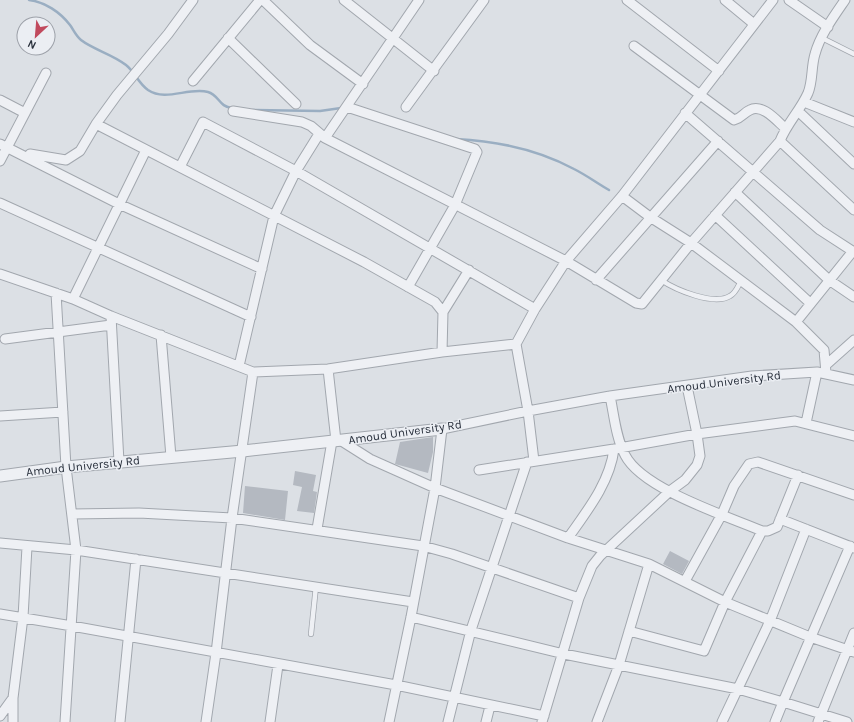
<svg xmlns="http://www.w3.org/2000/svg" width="854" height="722" font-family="Karla,sans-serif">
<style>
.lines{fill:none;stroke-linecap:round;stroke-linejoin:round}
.stream{stroke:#9aaec2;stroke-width:2.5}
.building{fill:#b4b9c1}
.service-casing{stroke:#a2a7ae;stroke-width:6}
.minor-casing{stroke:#a2a7ae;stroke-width:11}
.tertiary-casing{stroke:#a2a7ae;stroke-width:13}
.service{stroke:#eef0f4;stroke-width:4.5}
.minor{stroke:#eef0f4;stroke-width:9}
.tertiary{stroke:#eef0f4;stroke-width:11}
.labels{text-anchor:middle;stroke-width:3;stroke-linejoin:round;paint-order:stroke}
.street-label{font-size:12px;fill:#272e3a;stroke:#ebeef3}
</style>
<rect width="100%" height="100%" fill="#dce0e5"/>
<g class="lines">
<path class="stream" d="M29,0C45,2 60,12 70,25C73,29 76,36 81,40C94,50 112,54 126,65C135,72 138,83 148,90C166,102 188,87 208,92C219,95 219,107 232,108
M253,110L320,111L341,108
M456,139C496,141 539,150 574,169C586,175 597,183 609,190"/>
</g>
<path class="building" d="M433,437V452L428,473L395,464L400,442Z
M295,471L316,475L313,491L317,492L314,513L297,511L302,487L293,485Z
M245,486L288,491L285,520L243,513Z
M670,551L689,561L682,574L663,564Z"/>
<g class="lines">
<g class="service-casing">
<path id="service" d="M822,38L854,54
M661,280C676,290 714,306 730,296C736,293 738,286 741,281
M311,634L316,586"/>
</g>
<g class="minor-casing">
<path id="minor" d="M263,0L310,45L363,84
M344,0L434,71
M627,0L719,71
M725,0L754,24
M789,0L828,27
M228,38L296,104
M634,46L734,120C742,118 743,113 750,110C762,103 777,121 785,128
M193,81L260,0
M0,100L25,113
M804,102L854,122
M347,107L475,149L477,152L455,205L408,287
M406,107L484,0
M233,111L302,122L311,126L325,138L566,261L636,303L642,304L691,243L780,141C787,123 800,111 808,93C813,81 811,67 815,54C820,35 834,16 845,0
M799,112L854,164
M685,113L820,230L854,252
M96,124L364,262L435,302L443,312
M325,138L419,0
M780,141L854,210
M0,144L119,204L262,269
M30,154L66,160L80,151L96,124L117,95L168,34L193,0
M0,161L46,73
M180,167L203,122L296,171L535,309
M735,192L829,280L854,297
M622,196L650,217L691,243L796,322L824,350L826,373
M0,203L251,317
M715,215L810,303
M0,274L73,299L111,316L253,372L328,369L442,352L516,344
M596,280L718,141
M56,293L66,467L76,550L65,722
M73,299L146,150
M111,316L119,462
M796,322L853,251
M161,335L171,457
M5,339L111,325
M442,352L443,312L469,270
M826,365L854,340
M239,366L274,216L296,171L319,134
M328,369L336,441
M610,396C614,415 616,438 625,455C642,489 727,516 762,531H768L777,527L798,475
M0,416L63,412
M806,423L817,372
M340,440L370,459L435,488L568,538L649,564L725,602L810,637L854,652
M534,461L528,411L516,344L535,309L566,261L622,196L773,0
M479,470L614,449L697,434L795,421L854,436
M72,514L139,513L232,518L423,546L452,554L579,598
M780,519L854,548
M317,529L332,441
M568,538C587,511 610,482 614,449
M0,543L76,550L413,602
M685,581L722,514L734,486L749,464L758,462L854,495
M0,614L72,626L396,685L544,716
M411,617L564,654L738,689L783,702L850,546
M629,631L704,651L725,602L762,531
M0,716L13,698
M13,722V698L23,617L27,547
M120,722L136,559
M206,722L216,653L232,518L253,372
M270,722L278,665
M389,722L411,617L435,488L442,429L528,411L610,396L752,376L817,372L854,380
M448,722L471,630L527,462
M486,722L490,706
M542,722L579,598L592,566L600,556L670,491L685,480L697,465L700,456L697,434L687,386
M597,722L619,665L649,564
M722,722L770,621L806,529
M775,722L783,702L847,722
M818,722L854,633"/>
</g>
<g class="tertiary-casing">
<path id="tertiary" d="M0,476L66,467L243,451L442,429"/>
</g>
<use href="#service" class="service"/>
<use href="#minor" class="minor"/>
<use href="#tertiary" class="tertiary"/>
</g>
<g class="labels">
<g class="street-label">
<text transform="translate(724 382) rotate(-7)" y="4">Amoud University Rd</text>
<text transform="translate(405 432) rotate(-8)" y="4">Amoud University Rd</text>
<text transform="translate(83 466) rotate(-6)" y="4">Amoud University Rd</text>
</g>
</g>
<g transform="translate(36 36) rotate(206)"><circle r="19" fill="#ebeef3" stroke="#9da1a9"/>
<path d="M0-3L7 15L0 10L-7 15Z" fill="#c14a5e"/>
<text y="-6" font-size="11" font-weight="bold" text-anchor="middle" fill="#272e3a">N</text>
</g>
</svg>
